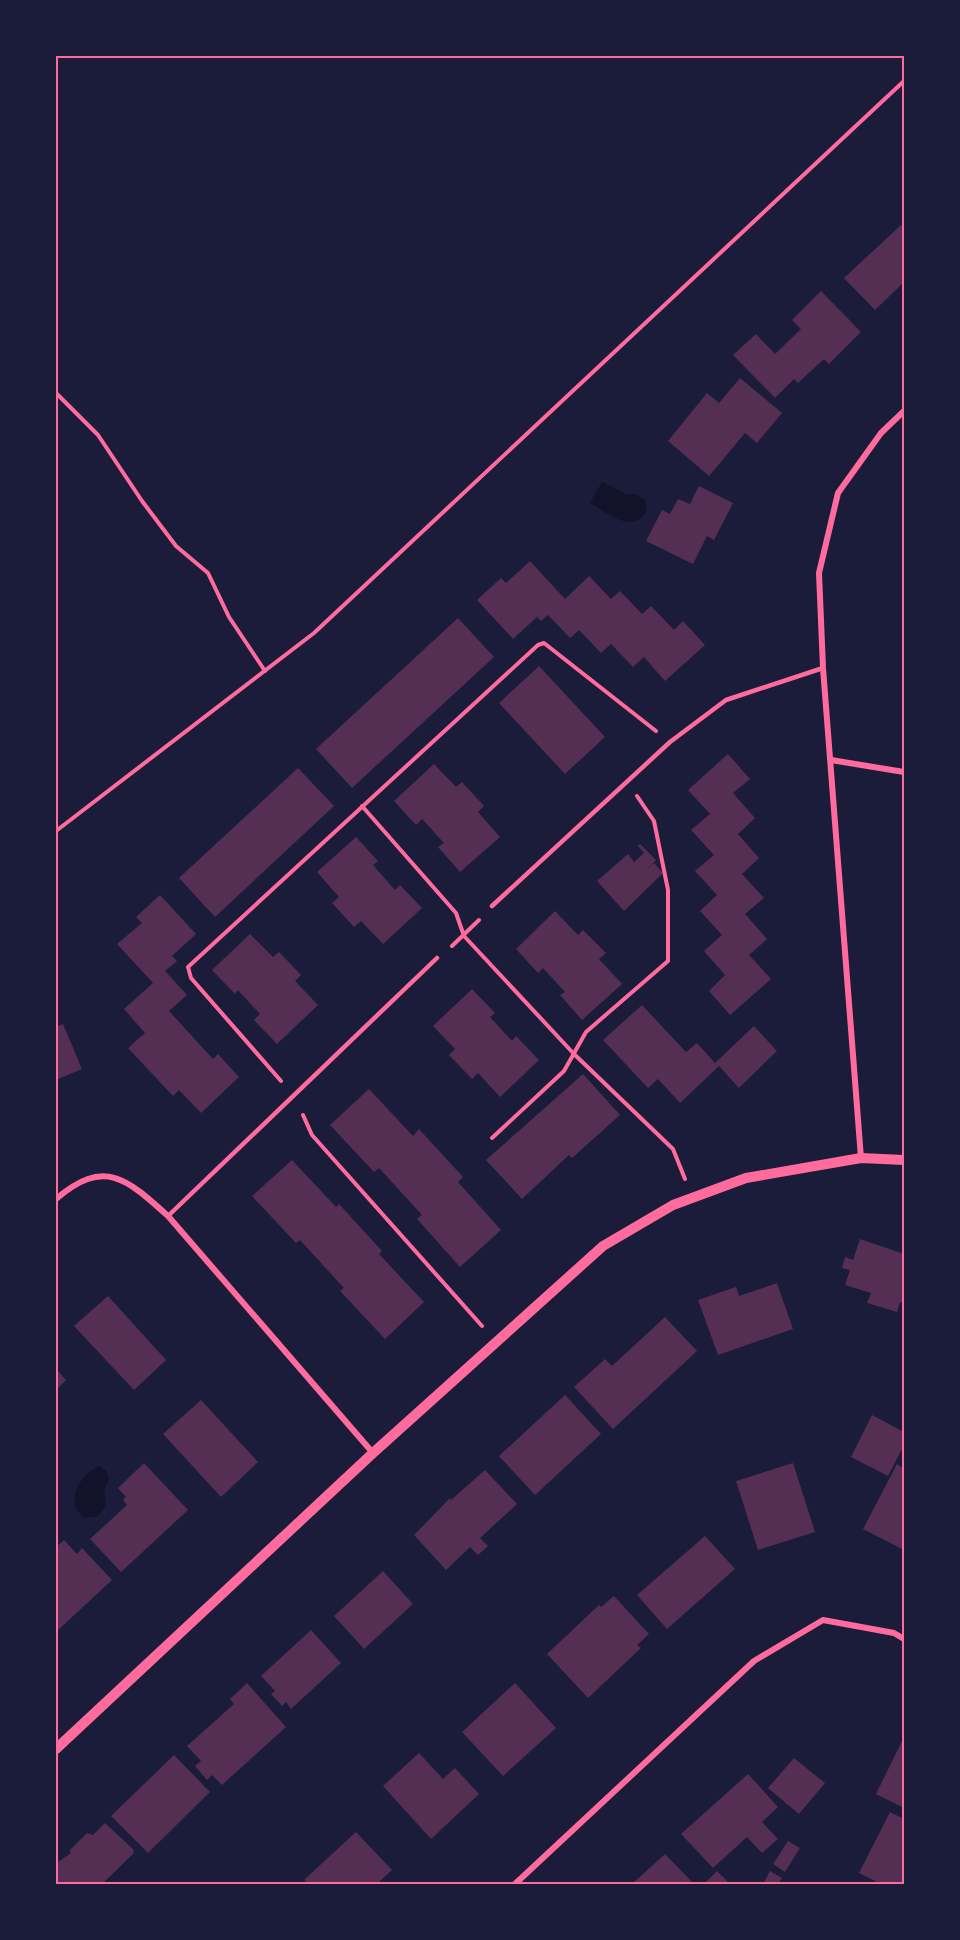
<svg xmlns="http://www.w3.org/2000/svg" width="960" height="1940" font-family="Manrope,sans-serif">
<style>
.water{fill:#12122b}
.building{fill:#542f53}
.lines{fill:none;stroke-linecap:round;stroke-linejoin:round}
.path{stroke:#ff6b9d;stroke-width:4}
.service{stroke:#ff6b9d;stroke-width:4.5}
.minor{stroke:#ff6b9d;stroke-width:6}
.tertiary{stroke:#ff6b9d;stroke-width:10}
.neatline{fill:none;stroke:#ff6b9d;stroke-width:2}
</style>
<rect width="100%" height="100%" fill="#1b1b3a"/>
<path class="water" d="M602,482L626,494H635L644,499L647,509C635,536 609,514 590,503Z
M100,1466L107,1472L109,1479L104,1490L106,1506L98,1516L85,1518C62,1503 81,1473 100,1466Z"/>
<path class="building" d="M901,225L904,229V282L875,310L844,278Z
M821,291L861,332L829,364L824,359L798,383L794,379L775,398L733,355L756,334L775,354L801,329L792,320Z
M740,378L782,413L757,443L745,433L709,476L668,441L707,393L719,403Z
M699,486L733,503L714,540L707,536L693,564L646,541L662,510L670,514L678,499L690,504Z
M530,561L565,599L589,576L611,599L620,591L642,614L651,606L674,630L683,621L705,645L665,681L644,657L633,667L611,644L601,653L579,630L570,638L548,615L541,621L537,617L513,639L477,600L501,578L506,583Z
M458,618L494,657L352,788L316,749Z
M539,666L605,737L565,774L499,703Z
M728,754L750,779L733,793L755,818L738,834L759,858L742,874L764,898L745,914L767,939L749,955L771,979L730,1015L709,991L725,975L704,951L722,935L700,911L717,895L695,871L714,855L691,830L710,814L688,790Z
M434,764L456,787L462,782L484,806L478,812L500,837L460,872L438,847L444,843L424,821L422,819L416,825L394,801Z
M298,768L334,806L215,917L179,878Z
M356,837L378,861L373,865L395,890L400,885L422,908L383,944L361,921L354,927L332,903L339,897L317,872Z
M640,844L656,860L644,873L654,863L663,873L624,911L597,881L628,854L634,862L644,853L638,846Z
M160,895L196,934L172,956L177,961L165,971L187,995L169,1011L213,1059L218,1054L239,1077L201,1113L179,1090L173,1096L128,1048L145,1033L124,1009L153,983L117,944L142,923L136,917Z
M555,911L578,935L583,930L606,953L599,959L622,984L582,1020L560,995L565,992L543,968L538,973L516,949Z
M250,934L273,957L279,952L301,975L295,981L318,1005L277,1044L254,1020L260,1014L238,990L235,994L212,970Z
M472,989L495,1013L490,1017L512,1041L516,1036L539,1060L500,1097L478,1073L472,1079L449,1055L455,1049L433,1026Z
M642,1005L686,1052L697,1043L715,1063L754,1026L777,1051L739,1088L719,1066L680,1103L658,1079L648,1088L603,1040Z
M63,1024L82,1069L56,1080V1027Z
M583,1074L620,1115L572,1158L569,1155L522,1199L486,1160Z
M369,1089L413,1136L419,1129L463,1177L458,1182L501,1230L460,1267L417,1219L422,1215L401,1192L379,1168L374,1172L330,1125Z
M292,1160L336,1207L339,1204L382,1251L379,1254L424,1302L385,1339L340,1291L344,1288L300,1240L296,1243L252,1196Z
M860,1239L904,1254V1303L900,1302L897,1312L867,1303L871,1293L845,1285L850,1270L842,1268L845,1257L853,1260Z
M777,1283L793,1329L718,1355L698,1300L736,1287L739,1296Z
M108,1296L166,1360L134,1390L74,1326Z
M665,1317L697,1351L613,1429L574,1387L605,1359L612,1366Z
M56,1369L66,1380L56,1390Z
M565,1395L601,1434L535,1495L499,1456Z
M201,1400L258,1462L221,1497L163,1434Z
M872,1415L904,1432V1445L888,1476L851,1457Z
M144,1463L188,1510L121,1572L90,1539L127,1505L123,1500L126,1497L118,1488Z
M793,1463L815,1532L758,1550L736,1481Z
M897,1464L904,1469V1550L863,1529Z
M485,1470L517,1504L480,1538L488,1546L478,1555L470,1547L446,1570L414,1535L450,1498L451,1500Z
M705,1536L735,1569L667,1629L637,1595Z
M64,1540L77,1554L82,1548L112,1580L56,1632V1547Z
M383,1571L413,1604L364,1649L334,1616Z
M614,1596L649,1634L637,1645L641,1648L588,1698L547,1654L599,1605L601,1607Z
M311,1630L341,1663L291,1709L286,1702L282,1706L271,1694L275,1691L261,1676Z
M247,1683L286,1727L222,1785L212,1775L207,1780L195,1766L201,1761L187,1746L234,1704L230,1699Z
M515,1683L556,1728L503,1776L462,1732Z
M904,1737V1808L876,1794Z
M419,1753L443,1779L455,1768L479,1794L431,1839L383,1786Z
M174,1755L210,1792L148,1853L111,1816Z
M794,1758L825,1783L799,1814L768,1788Z
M748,1774L778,1807L762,1822L778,1839L762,1853L747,1837L713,1868L681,1834Z
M890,1812L904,1819V1884H881L859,1873Z
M105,1823L134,1850L133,1854L102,1884H56L58,1862L71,1853L69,1851L87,1833L93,1835Z
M356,1832L392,1870L377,1884H309L304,1880Z
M788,1841L800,1848L785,1872L773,1864Z
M665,1854L694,1884H632Z
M717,1871L730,1884H708L706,1882Z
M770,1871L782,1878L778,1884H763Z"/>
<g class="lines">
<path class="path" d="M56,393L98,435L142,501L176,546L208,573L229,617L265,671
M362,806L456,913L464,936L574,1054L673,1149L685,1179
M56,831L314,633L904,81
M452,946L479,920
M281,1081L191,978L188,967L538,645L544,643L656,731
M303,1115L312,1135L482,1326
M492,1138L564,1071L586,1032L668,961V890L654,821L637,796"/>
<path class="service" d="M492,906L670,742L726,700L823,668
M168,1216L437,958"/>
<path class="minor" d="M831,760L904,772
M861,1158L823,668L819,573L838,493L881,433L904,411
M56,1199C104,1158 126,1178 168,1216L373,1453
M515,1884L754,1661L823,1620L894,1633L904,1639"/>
<path class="tertiary" d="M56,1749L373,1453L603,1246L673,1205L746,1178L861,1158L904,1160"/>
</g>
<rect width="960" height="1940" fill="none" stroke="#1b1b3a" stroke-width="114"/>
<rect x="57" y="57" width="846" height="1826" class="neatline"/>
</svg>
